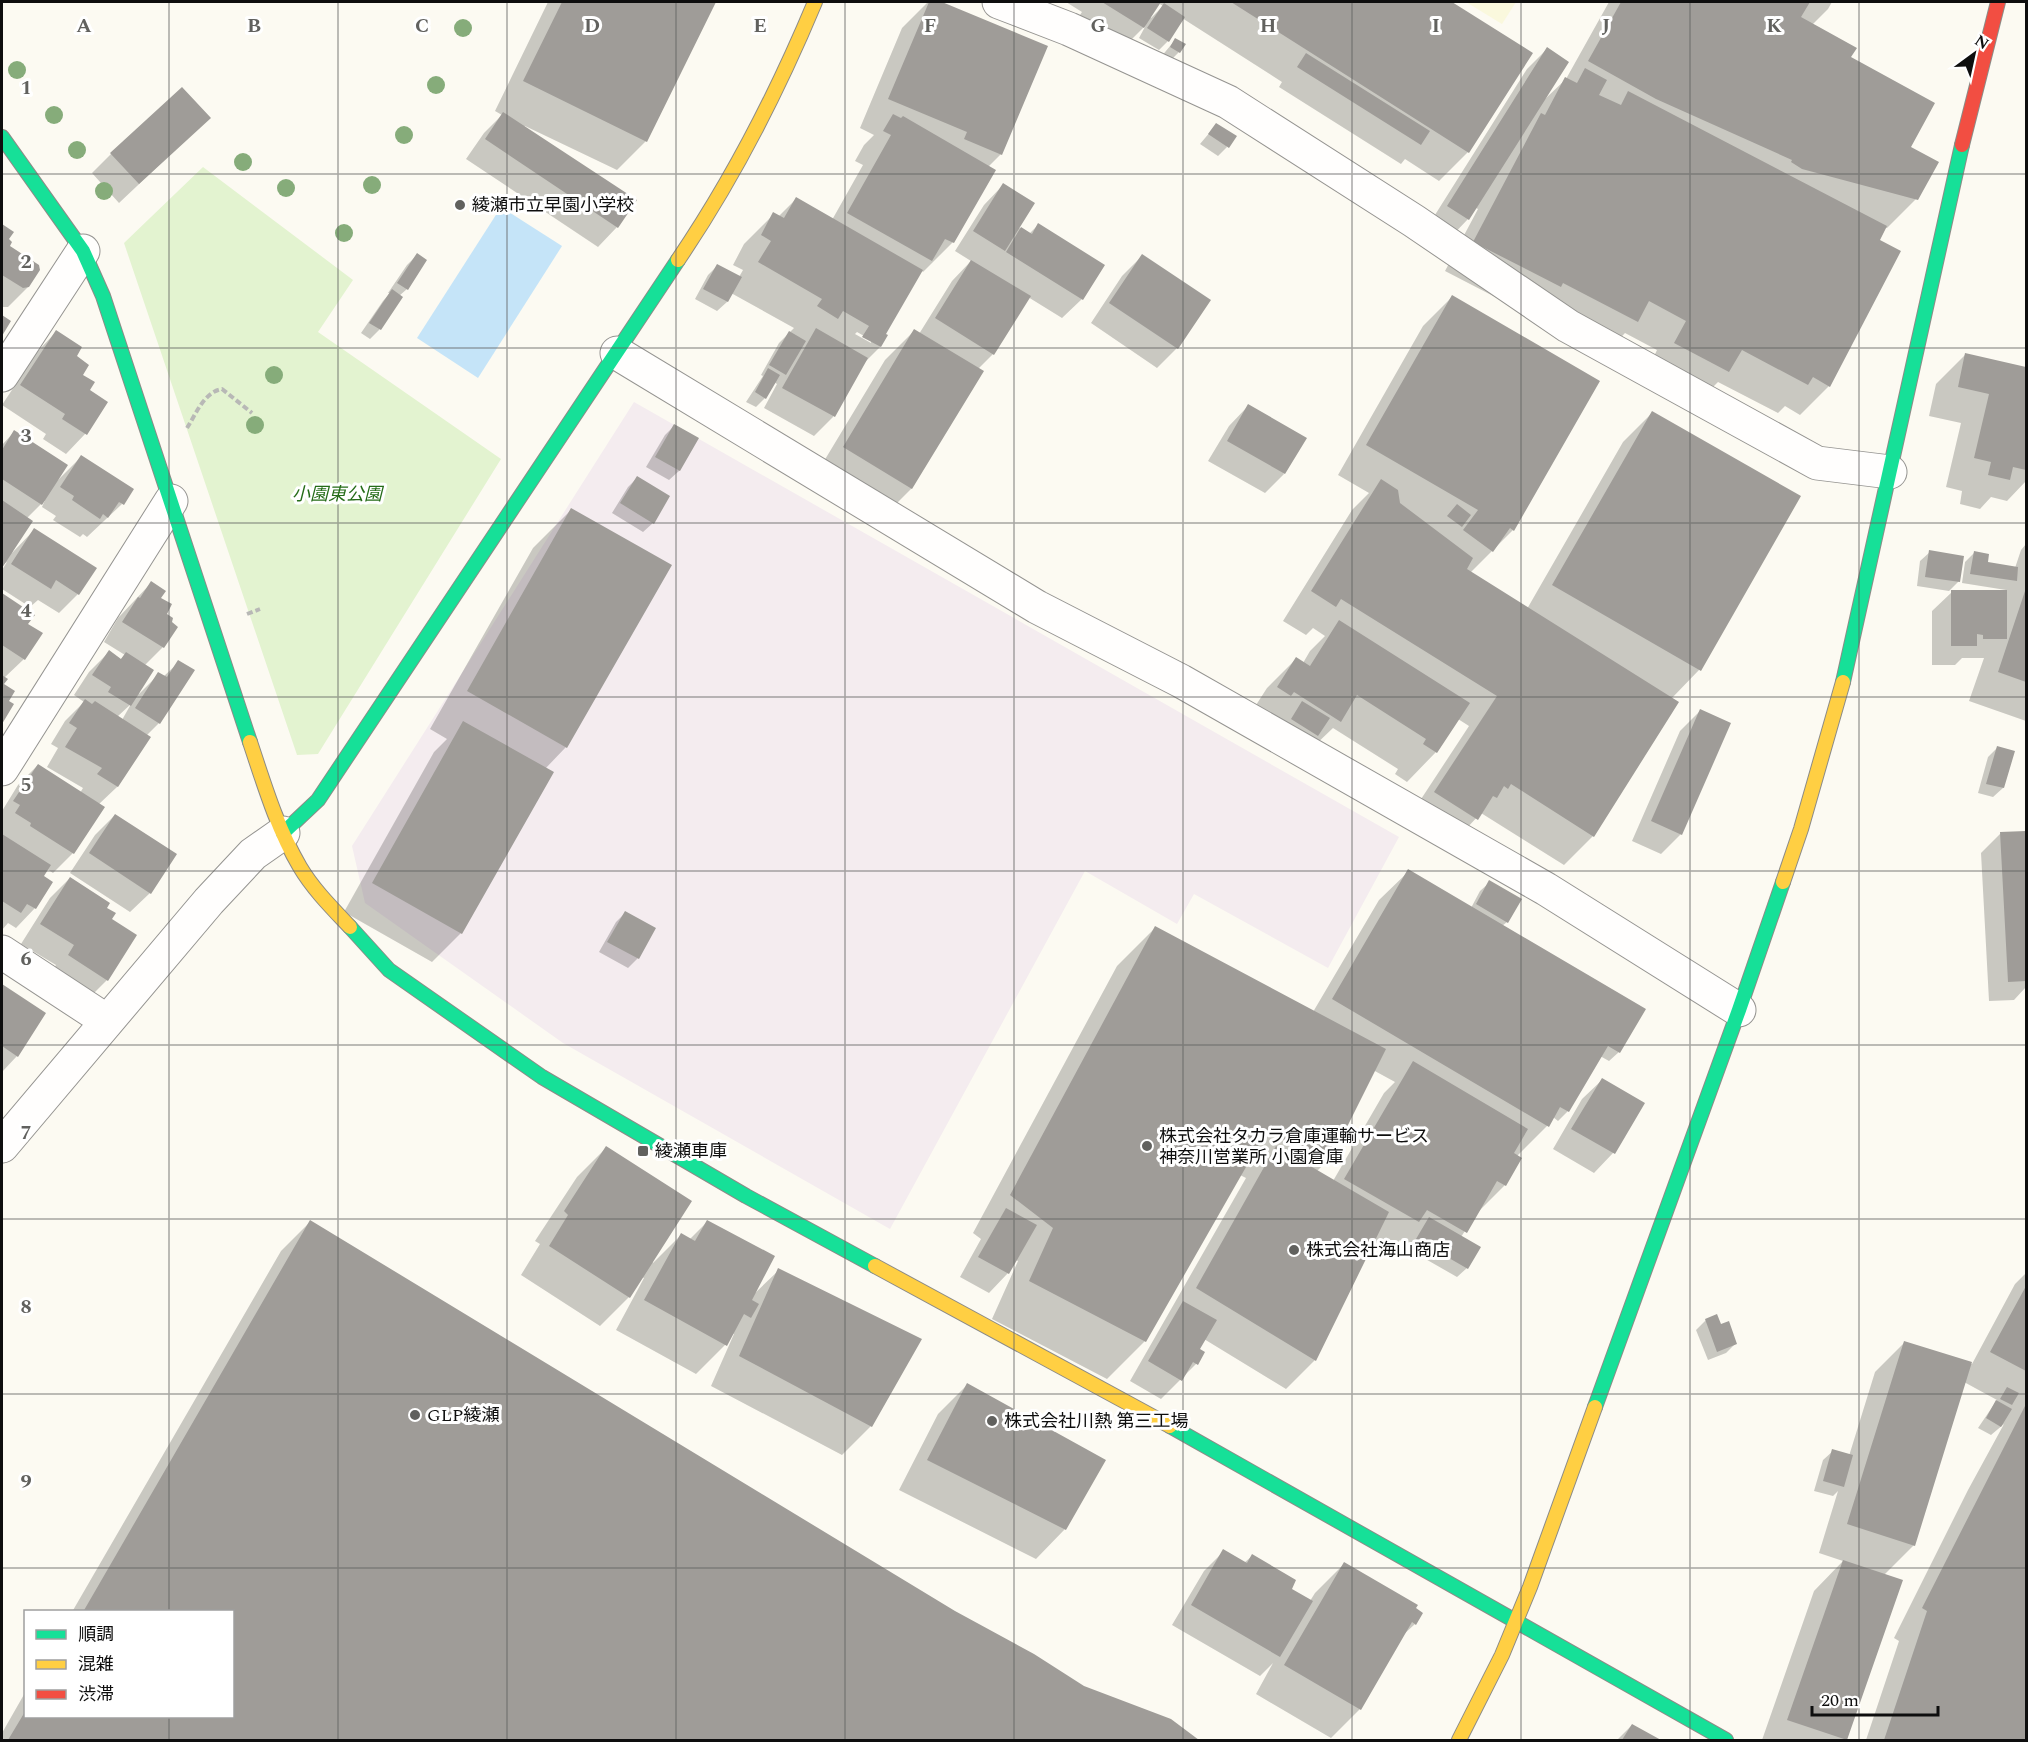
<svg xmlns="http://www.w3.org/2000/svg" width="2028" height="1742" font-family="Spectral,'Noto Sans JP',serif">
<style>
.industrial{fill:#f4ecef}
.farmland{fill:#faf8dd}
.green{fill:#e3f3d0}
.water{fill:#c5e4f8}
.shadow{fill:#0003;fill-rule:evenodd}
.building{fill:#9f9c98}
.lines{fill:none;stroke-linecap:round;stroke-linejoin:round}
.street-casing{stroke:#959491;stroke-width:35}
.fast-casing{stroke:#8c8b87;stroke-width:16}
.slow-casing{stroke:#8c8b87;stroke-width:16}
.jam-casing{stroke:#8c8b87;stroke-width:16}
.path{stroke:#b8b8b6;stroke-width:4;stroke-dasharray:6 3;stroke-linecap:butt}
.street{stroke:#fffefd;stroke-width:33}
.fast{stroke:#16e098;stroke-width:14}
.slow{stroke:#ffcf43;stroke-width:14}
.jam{stroke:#f24e42;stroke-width:14}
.tree{fill:#86ac7a}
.grid{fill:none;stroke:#61615e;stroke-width:1.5;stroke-opacity:0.55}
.poi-dot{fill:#61615e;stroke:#fff;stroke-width:2}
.labels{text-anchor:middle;stroke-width:6;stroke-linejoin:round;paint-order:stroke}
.poi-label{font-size:18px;fill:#0e0e0e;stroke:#fff;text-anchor:start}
.park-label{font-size:18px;font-style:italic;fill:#256c18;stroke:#fff}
.grid-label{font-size:20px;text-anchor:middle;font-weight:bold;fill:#61615e;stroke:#fff;stroke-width:6;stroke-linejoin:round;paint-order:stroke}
</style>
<rect width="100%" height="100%" fill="#fcfaf2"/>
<path class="industrial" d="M634,402L1399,837L1328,968L1194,894L1177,924L1085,871L890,1229L563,1043L365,903L352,846Z"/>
<path class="farmland" d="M1466,2H1516L1502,24Z"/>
<path class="green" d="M203,167L353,280L318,332L501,459L318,754L297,755L124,243Z"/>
<path class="water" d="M501,207L562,246L478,378L417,338Z"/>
<path class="shadow" d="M548,2H714L646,141L617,170L525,126L524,127L617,227L598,247L466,159L484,133L502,115L495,111Z
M928,2H938L1046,47L1001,154L988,167L994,170L953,242L923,272L921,270L884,334L880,347L863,364L833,417L814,436L764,408L777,384L774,382L765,398L756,407L746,402L763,376L761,375L779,343L794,328L731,293L727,302L717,311L695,299L708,275L717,266L739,277L743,270L733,265L744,244L774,214L778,217L796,199L832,220L863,165L855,161L864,145L874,135L860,128L902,28ZM857,332L871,340V343L855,334Z
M1066,2H1449L1531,53L1468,152L1439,181L1405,159L1401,164L1279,87L1282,82L1182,18L1168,41L1159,50L1139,38L1146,25L1124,47L1078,18L1082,12ZM1158,3L1163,6L1151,18L1150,17Z
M1609,2H1832L1828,9L1812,25L1849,58L1909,147L1916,199L1887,228H1885L1878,241L1829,386L1800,415L1785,406L1778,413L1718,382L1699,401L1646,373L1657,350L1625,333L1608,351L1530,315L1445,271L1478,209L1476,208L1468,219L1449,239L1428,226L1527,69L1547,49L1545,99L1566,79Z
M1175,40L1179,52L1169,62L1161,57Z
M1216,125L1227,147L1218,156L1200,144Z
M189,137L119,203L92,173L111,154Z
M1003,185L1018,227L1029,234L1038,225L1082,299L1062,318L1028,297L993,354L978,369L982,371L911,489L882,518L815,476L885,360L914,331L919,334L952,281L971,261L955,251L984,205Z
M2,225L12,232L7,240L8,246L28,287L8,307H3L2,306Z
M417,255L407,289L399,296L401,297L380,329L370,339L361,333L383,301L390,293H388L407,265Z
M1142,256L1177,348L1157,368L1091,323L1122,276Z
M1452,297L1513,530L1470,573L1527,609L1623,442L1653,412L1699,670L1671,699L1593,836L1564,865L1481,813L1448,848L1406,822L1469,726L1458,719L1436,752L1407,782L1395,774L1398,769L1333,728L1310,750L1249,716L1267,688L1296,659L1303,663L1310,651L1325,636L1313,628L1306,635L1283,621L1352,510L1369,493L1338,475L1423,326Z
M56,332L81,375L88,391L106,403L85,434L66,454L43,439L46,434L2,405L37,352Z
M1966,354L2026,368V481L2007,501L1991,497L1980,509L1960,504L1962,491L1946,487L1961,423L1929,416L1936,384Z
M1248,406L1284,474L1265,493L1208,461L1229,426Z
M674,426L697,439L679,471L669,480L646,467L665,435Z
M14,432L57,481L81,457L122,504L87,537L83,534L80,537L53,520L56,516L42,507L45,500L27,518L12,553L34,530L78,594L59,613L38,600L30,607L2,589V570L7,562L2,565V445Z
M637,478L653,523L643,532L612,513L628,487Z
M571,510L566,747L545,769L461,933L432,962L344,912L434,752L447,739L430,729L533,548Z
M2026,544V721L1969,701L1984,658H1962L1955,665H1932V611L1952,592L2006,591V590L1962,583L1965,562L1974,553L1987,563L2015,568L2021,550Z
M1930,552L1959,581L1949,591L1917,586L1920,561Z
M151,583L165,615L163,647L144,666L139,694L159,674L163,677L179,662L193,671L159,723L146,736L148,738L117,787L98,805L102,807L73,853L53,873L47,869L42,876L35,908L16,928L8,923L2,930V811L18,785L38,765L80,793L83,788L47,767L58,748L51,744L65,721L84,702L74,695L89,672L109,652L120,660L125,655L104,642L118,618ZM131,704L122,720L117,717Z
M2,595L33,615L26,624L24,659L4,678L2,684L7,701L12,705L2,721Z
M1700,711L1681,834L1661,854L1632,841L1680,731Z
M1998,747L2003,788L1993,797L1978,793L1988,757Z
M115,815L150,893L130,912L70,873L95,835Z
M2026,832V987L2014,1000L1989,1001L1981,853L2000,834Z
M1409,871L1471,908L1480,891L1490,882L1507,922L1502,926L1619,1052L1609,1061L1600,1056L1568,1111L1558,1121L1553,1117L1547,1126L1517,1156L1505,1185L1476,1214L1461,1237L1467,1268L1457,1277L1408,1249L1410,1246L1400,1240L1389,1251L1373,1241L1315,1360L1286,1389L1204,1339L1198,1349L1196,1364L1161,1399L1130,1381L1246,1178L1240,1175L1145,1341L1107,1379L992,1319L1018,1261L1016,1260L1008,1273L989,1293L960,1277L981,1239L973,1233L1117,966L1155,928L1313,1012L1379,900ZM1373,1070L1395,1082L1384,1093L1333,1181L1317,1171L1328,1160Z
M70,878L105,908L110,919L135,935L107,980L87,1000L50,975L56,965L21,944L50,898Z
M625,913L638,958L628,968L599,952L616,922Z
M2,986L44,1013L17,1056L2,1072Z
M1602,1080L1643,1104L1613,1153L1594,1173L1553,1149L1582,1099Z
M606,1148L653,1263L681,1235L690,1239L707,1222L753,1295L779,1270L871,1426L842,1455L711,1386L734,1334L732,1333L725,1345L696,1374L616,1330L644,1278L642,1277L629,1297L600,1326L521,1275L540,1244L535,1241L577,1177Z
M310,1222L954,1612L1083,1688L1170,1721L1197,1740H2V1733L26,1691V1716H232V1612H72L281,1251Z
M2026,1273V1740H1866L1899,1641L1894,1638L1968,1490L2004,1424L1991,1435L1978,1428L1997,1400L1964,1382L1914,1545L1884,1575L1901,1581L1845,1740H1762L1814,1591L1843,1561L1819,1553L1838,1491L1833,1496L1814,1491L1823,1460L1833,1451L1849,1456L1875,1372L1904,1343L1972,1364L2015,1284Z
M1706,1320L1720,1326L1735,1344L1726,1353L1708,1360L1696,1330Z
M967,1385L1065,1529L1036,1559L899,1490L938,1414Z
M1224,1551L1244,1563L1252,1556L1290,1589L1310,1601L1315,1593L1344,1564L1415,1624L1403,1635L1360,1709L1331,1738L1256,1694L1273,1663L1260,1676L1172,1625L1204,1571Z
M1632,1725L1658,1740H1617Z"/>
<path class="building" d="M562,2H716L647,142L523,81Z
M929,2H942L1048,46L1002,155L964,139L967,132L888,99Z
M1102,2H1161L1144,28Z
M1231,2H1452L1533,53L1469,153Z
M1621,2H1810L1801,17L1857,48L1851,57L1935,103L1911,147L1939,162L1918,200L1802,169L1791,162L1792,160L1656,99L1588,61Z
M1164,3L1185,17L1169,42L1147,28Z
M1175,38L1186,44L1180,53L1170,47Z
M1547,47L1569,62L1469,220L1447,206Z
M1306,53L1430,131L1421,145L1297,67Z
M1585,68L1607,80L1599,95L1621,105L1628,91L1887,226L1880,240L1901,251L1830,387L1813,377L1808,385L1742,350L1729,372L1674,343L1686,321L1649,301L1638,322L1563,283L1561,287L1473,242L1541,113L1545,115L1565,77L1577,83Z
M182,87L211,118L139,184L110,153Z
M503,112L637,200L618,228L485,139Z
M893,114L901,118L903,116L996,170L954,243L945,239L932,261L847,213L891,135L883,131Z
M1216,123L1237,136L1229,148L1208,134Z
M1003,183L1035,203L1005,251L973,231Z
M796,197L923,270L886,334L888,335L881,347L862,337L869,326L843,311L838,319L817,306L822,299L758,262L771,241L761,235L773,212L784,218Z
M1038,223L1105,265L1083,300L1006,252L1021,227L1032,234Z
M2,224L14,232L9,239L12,242L10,246L39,265L40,270L29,287L23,288L2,275Z
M417,253L427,260L408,290L397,283Z
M1142,254L1211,300L1178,349L1109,303Z
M971,260L1031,296L994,355L935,318Z
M717,264L742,277L728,302L703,289Z
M392,289L403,297L381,330L369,323Z
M1452,295L1600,381L1514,531L1510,528L1493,552L1463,530L1478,510L1366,445Z
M2,315L11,321L2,336Z
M816,328L868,358L835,417L782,388Z
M914,329L984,371L912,489L843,447Z
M56,330L82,347L77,356L89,365L83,375L95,382L90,390L108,402L87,435L62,419L65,414L20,385Z
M789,331L806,341L786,375L769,365Z
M1965,353L2026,367V470L2013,467L2010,480L1988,475L1991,462L1974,458L1989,394L1958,387Z
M768,368L780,375L766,399L755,392Z
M1248,404L1307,438L1285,474L1227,441Z
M1652,411L1801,496L1701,671L1552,585Z
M674,424L699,438L680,471L655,457Z
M14,430L68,465L42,505L2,479V450Z
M81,455L134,489L124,505L119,502L108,518L103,514L100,519L72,500L74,496L60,487Z
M637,476L670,496L654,524L620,503Z
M1381,479L1398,490L1400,503L1473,558L1467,569L1679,702L1594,837L1511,784L1508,789L1504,786L1497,798L1493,796L1478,820L1434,792L1497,696L1341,599L1336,607L1311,591Z
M2,500L33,521L2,568Z
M1457,504L1471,515L1462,527L1447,516Z
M571,508L672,565L567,748L467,691Z
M34,528L97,568L79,595L56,580L51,589L11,564Z
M1929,550L1964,556L1960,582L1925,577Z
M1974,551L1989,554L1988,562L2018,567L2017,581L1970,574Z
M151,581L166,591L161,598L172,604L167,614L173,618L172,622L178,627L164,648L122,622L138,597L140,598Z
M2026,588V682L1998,672Z
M1951,590H2007V639H1983V635L1977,634V646H1951Z
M2,593L35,615L28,624L43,633L25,660L2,645Z
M1339,620L1470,703L1437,753L1423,744L1426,739L1357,695L1341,722L1294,692L1291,696L1277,687L1296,657L1310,666Z
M109,650L121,659L126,652L154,670L131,706L108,692L111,687L92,675Z
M178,660L195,670L160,724L135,708L158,672L167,677Z
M2,675L8,679L4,684L15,691L9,701L14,704L2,724Z
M85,699L92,704L95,701L151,737L118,787L97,774L102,768L65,747L77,728L69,723Z
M1302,701L1330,718L1318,736L1291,719Z
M1700,709L1731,723L1682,835L1651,821Z
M463,721L554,772L462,934L372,883Z
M1997,746L2015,751L2004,788L1986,784Z
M38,764L105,807L74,854L30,826L31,823L15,813L20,805L13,801Z
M115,814L177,854L151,894L89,853Z
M2026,831V981L2008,982L2000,832Z
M2,834L51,865L44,876L53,882L36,909L27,904L21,913L2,901Z
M1408,869L1646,1009L1620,1053L1608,1046L1569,1112L1560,1107L1549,1127L1332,999Z
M70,877L110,903L107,908L116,913L112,919L137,935L108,981L68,955L74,945L40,924Z
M1489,880L1522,899L1508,923L1476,904Z
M625,911L656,928L639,959L607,942Z
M1155,926L1386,1049L1330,1161L1266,1132L1146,1342L1029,1281L1053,1228L1010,1195Z
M2,984L46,1013L18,1057L2,1046Z
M1413,1061L1528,1129L1514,1153L1522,1158L1506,1186L1497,1181L1467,1233L1427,1210L1419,1222L1344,1179Z
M1602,1078L1645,1103L1615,1154L1571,1129Z
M606,1146L692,1201L630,1298L549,1246L568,1215L564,1211Z
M1276,1146L1389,1212L1316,1361L1196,1288Z
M1006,1208L1037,1225L1009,1274L978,1257Z
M1429,1217L1481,1247L1468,1269L1416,1239Z
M310,1220L955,1611L1034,1654L1084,1686L1171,1719L1199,1740H8L26,1710V1716H232V1612H83Z
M707,1220L775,1256L752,1300L759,1304L751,1318L744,1314L727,1346L644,1300L681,1233L695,1241Z
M778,1268L922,1339L872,1427L739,1356Z
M2026,1286V1371L1990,1352Z
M1183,1301L1217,1320L1200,1349L1205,1352L1198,1365L1193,1362L1182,1381L1148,1361Z
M1717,1314L1721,1324L1729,1321L1737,1344L1717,1352L1705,1319Z
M1904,1341L1972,1362L1915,1546L1847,1524Z
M967,1383L1106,1460L1066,1530L927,1460Z
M2007,1387L2019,1393L2012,1405L2000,1399Z
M1996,1400L2012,1409L2001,1427L1986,1418Z
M2026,1404V1740H1884L1927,1611L1922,1608Z
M1832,1449L1853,1455L1844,1487L1823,1481Z
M1223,1549L1247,1563L1252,1554L1296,1580L1292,1589L1313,1601L1280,1657L1191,1605Z
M1843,1560L1903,1580L1847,1740L1787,1720Z
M1344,1562L1418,1605L1416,1608L1423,1613L1416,1625L1412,1622L1361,1710L1284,1665Z
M1632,1724L1661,1740H1622Z"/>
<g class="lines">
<g class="street-casing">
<path id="street" d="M999,2L1069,29L1228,102L1414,221L1568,326L1817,463L1890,472
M617,353L1037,607L1181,681L1546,889L1739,1010
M2,375L83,251
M2,769L171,501
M2,952L107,1021
M2,1146L209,901L253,854L283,833"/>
</g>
<g class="fast-casing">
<path id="fast" d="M2,137L83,251L103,296L250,742
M1843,682L1962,145
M283,833L318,800L678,260
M350,927L389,970L542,1077L746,1196L875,1266
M1595,1407L1739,1010L1783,882
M1170,1426L1726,1740"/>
</g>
<g class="slow-casing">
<path id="slow" d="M678,260C733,179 777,93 815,2
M250,742C264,784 277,828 300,867C313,889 332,908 350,927
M1783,882L1801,829L1843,682
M875,1266L1170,1426
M1459,1740L1502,1655L1530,1587L1595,1407"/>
</g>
<g class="jam-casing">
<path id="jam" d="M1962,145L1998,2"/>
</g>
<path class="path" d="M187,428C196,414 204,392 222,389L252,413
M247,614L260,609"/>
<use href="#street" class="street"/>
<use href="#fast" class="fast"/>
<use href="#slow" class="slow"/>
<use href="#jam" class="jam"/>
</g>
<g class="tree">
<circle cx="463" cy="28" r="9"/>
<circle cx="17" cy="70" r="9"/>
<circle cx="436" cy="85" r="9"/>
<circle cx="54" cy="115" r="9"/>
<circle cx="404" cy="135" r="9"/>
<circle cx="77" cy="150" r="9"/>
<circle cx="243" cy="162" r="9"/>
<circle cx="372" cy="185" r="9"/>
<circle cx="286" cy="188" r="9"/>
<circle cx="104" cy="191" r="9"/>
<circle cx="344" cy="233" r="9"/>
<circle cx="274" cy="375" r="9"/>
<circle cx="255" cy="425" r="9"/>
</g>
<path class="grid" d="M169,2V1612M338,2V1740M507,2V1740M676,2V1740M845,2V1740M1014,2V1740M1183,2V1740M1352,2V1740M1521,2V1740M1690,2V1740M1859,2V1740M2,174H2026M2,348H2026M2,523H2026M2,697H2026M2,871H2026M2,1045H2026M2,1219H2026M2,1394H2026M2,1568H2026M169,1716V1740"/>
<g class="poi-dot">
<circle cx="460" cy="205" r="6"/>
<circle cx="1147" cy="1146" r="6"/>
<rect x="637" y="1145" width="12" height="12" rx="3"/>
<circle cx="1294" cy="1250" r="6"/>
<circle cx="415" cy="1415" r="6"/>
<circle cx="992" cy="1421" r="6"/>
</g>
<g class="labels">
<g class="poi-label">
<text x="472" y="211">綾瀬市立早園小学校</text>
<text x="1159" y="1142">株式会社タカラ倉庫運輸サービス<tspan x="1159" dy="21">神奈川営業所 小園倉庫</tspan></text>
<text x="655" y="1157">綾瀬車庫</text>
<text x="1306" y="1256">株式会社海山商店</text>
<text x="427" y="1421">GLP綾瀬</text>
<text x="1004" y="1427">株式会社川熱 第三工場</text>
</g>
<g class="park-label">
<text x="337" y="500">小園東公園</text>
</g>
</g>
<g class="grid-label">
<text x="84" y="32">A</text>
<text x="254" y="32">B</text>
<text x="422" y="32">C</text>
<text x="592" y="32">D</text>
<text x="760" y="32">E</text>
<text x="930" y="32">F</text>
<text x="1098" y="32">G</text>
<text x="1268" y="32">H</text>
<text x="1436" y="32">I</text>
<text x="1606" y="32">J</text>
<text x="1774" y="32">K</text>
<text x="26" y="94">1</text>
<text x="26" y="268">2</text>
<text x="26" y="442">3</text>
<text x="26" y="617">4</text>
<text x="26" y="791">5</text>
<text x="26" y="965">6</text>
<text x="26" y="1139">7</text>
<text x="26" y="1313">8</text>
<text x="26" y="1488">9</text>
</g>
<rect width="2028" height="1742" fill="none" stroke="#0e0e0e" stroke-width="6"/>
<rect x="24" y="1610" width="210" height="108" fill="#ffffff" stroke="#9f9f9f" stroke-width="1.5"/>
<rect x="36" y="1630" width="30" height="9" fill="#16e098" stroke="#9f9f9f" stroke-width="1.5"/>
<text x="78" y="1640" font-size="18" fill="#0e0e0e">順調</text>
<rect x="36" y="1660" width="30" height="9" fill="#ffcf43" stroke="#9f9f9f" stroke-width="1.5"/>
<text x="78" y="1670" font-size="18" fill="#0e0e0e">混雑</text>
<rect x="36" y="1690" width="30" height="9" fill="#f24e42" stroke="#9f9f9f" stroke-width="1.5"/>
<text x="78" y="1700" font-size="18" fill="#0e0e0e">渋滞</text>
<g transform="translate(1974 54) rotate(33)" stroke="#ffffff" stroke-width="4.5" paint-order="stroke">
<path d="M0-4.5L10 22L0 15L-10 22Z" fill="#0e0e0e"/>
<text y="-9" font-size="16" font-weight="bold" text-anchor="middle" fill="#0e0e0e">N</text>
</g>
<path d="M1812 1706v9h126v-9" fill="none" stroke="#0e0e0e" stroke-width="3"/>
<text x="1821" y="1706" font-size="18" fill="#0e0e0e" stroke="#ffffff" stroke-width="4.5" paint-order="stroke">20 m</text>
</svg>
